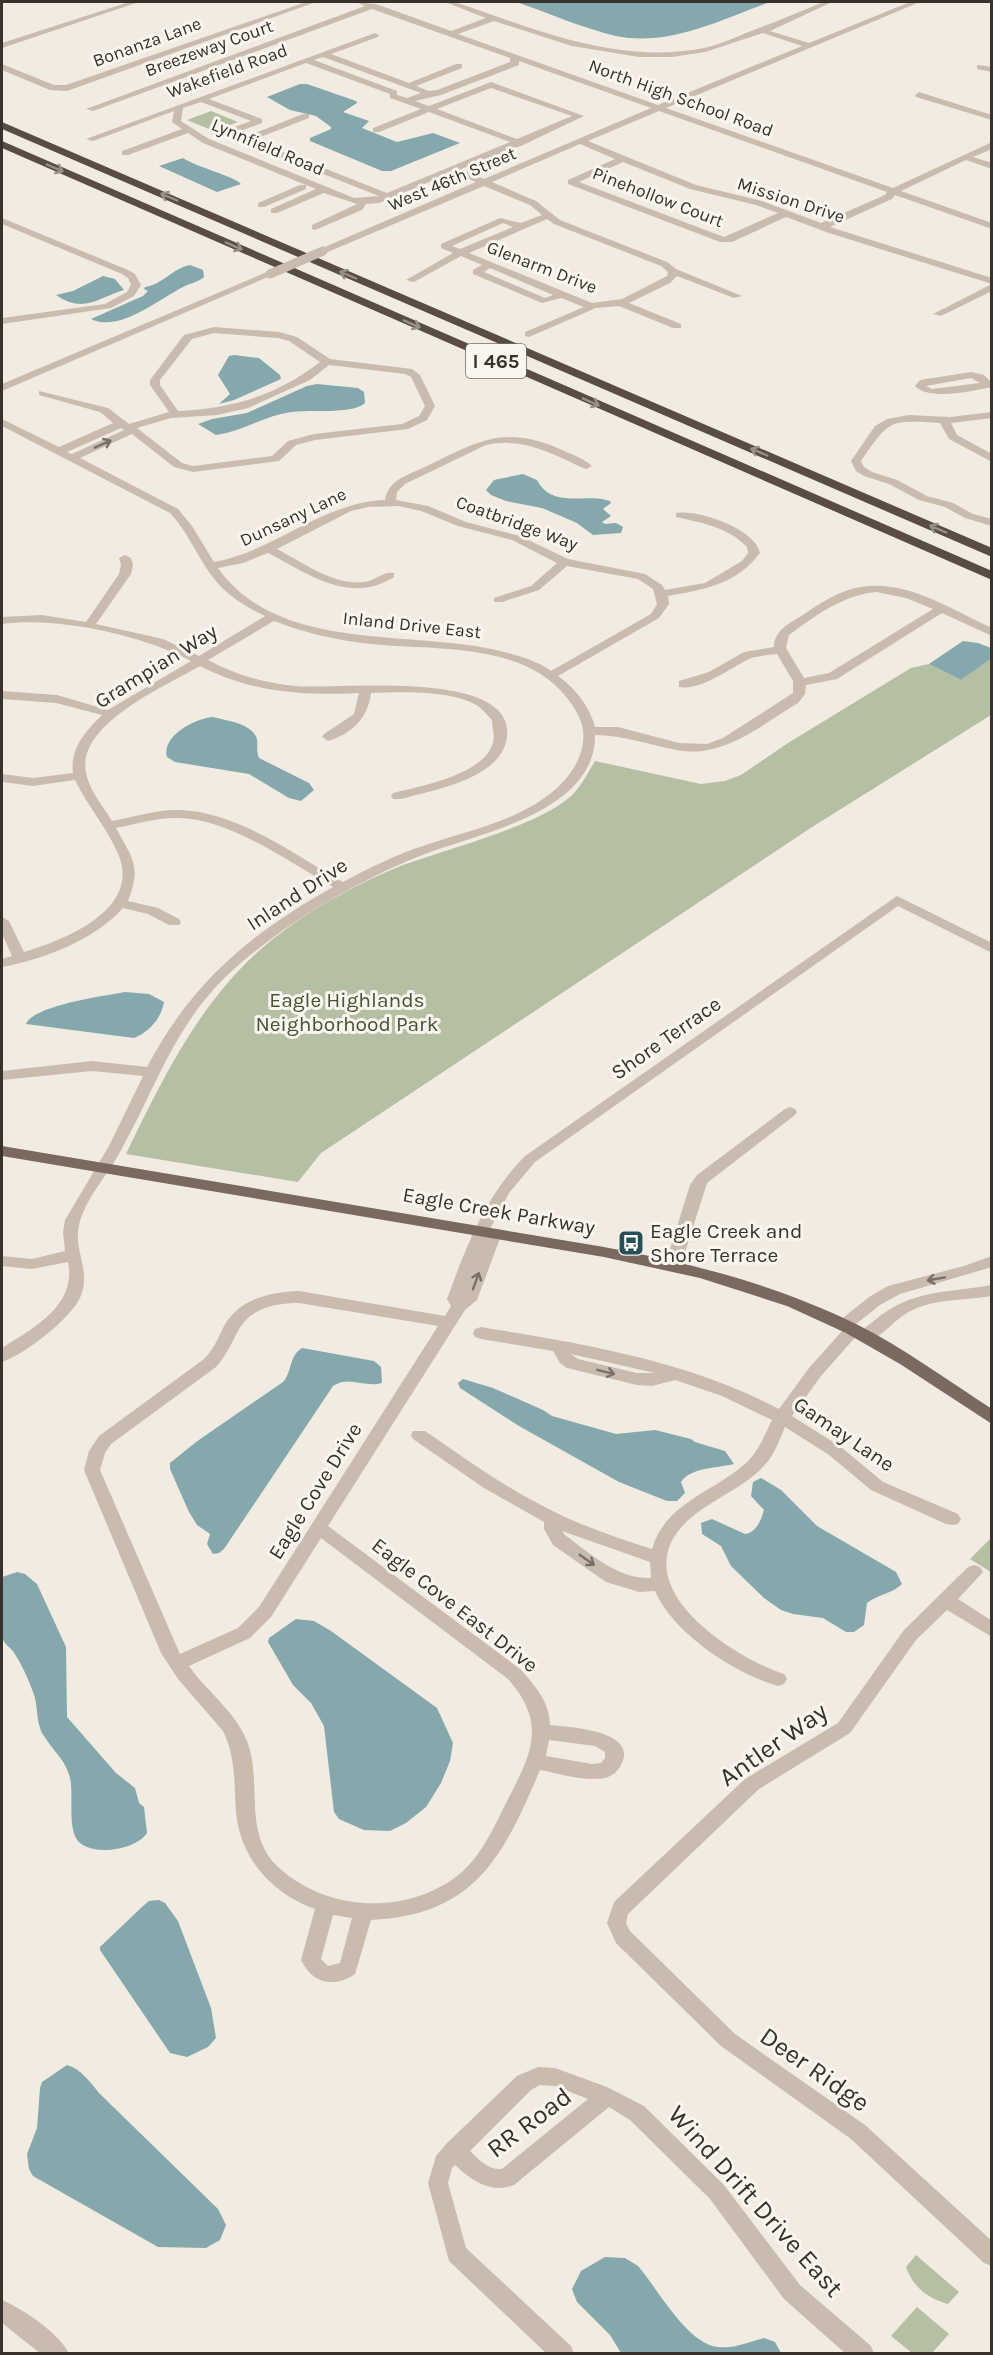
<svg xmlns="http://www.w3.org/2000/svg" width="993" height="2355" font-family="Karla,sans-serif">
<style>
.green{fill:#b5bfa3}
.water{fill:#84a8ac}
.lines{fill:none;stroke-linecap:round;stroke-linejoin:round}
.minor{fill:#c9bcaf;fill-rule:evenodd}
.major{fill:#79695f;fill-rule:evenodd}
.highway{fill:#584c44;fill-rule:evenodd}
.minor-bridge{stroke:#c9bcaf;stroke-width:9}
.oneway{stroke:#989088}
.oneway2{stroke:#797067}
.labels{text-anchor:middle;stroke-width:6;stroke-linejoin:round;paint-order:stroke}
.far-street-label{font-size:18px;fill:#38312c;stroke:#f9f5ef}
.shield{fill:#f9f5ef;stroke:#726c66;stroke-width:1.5}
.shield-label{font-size:20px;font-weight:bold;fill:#38312c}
.street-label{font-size:21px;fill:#38312c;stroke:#f9f5ef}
.park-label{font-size:21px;fill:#465433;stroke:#f9f5ef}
.poi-label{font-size:21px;fill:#38312c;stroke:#f9f5ef;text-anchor:start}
.near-street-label{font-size:26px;fill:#38312c;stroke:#f9f5ef}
</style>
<rect width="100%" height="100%" fill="#f1ebe2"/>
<path class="green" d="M211,111L238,122L214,131L187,120Z
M991,659V715L809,829L321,1153L298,1182L126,1154C166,1071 208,985 285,930C315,907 361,882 396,868C441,850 544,826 575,792C583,783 589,771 595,761L701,784L725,781L741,775L788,743L911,668L929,664L961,680Z
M991,1538V1572L970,1559Z
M916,2255L959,2292L948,2304C927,2298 913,2287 906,2267Z
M917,2307L949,2334L932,2353H912L891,2336Z"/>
<path class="water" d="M516,2H770C722,19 669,47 616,36C582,28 549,13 516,2Z
M300,84H307L356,101L357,103L343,112L369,121L362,128L397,142L433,133L460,143L391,171H382L310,141V138L331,129V127L316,116L290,110L267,97Z
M183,158C196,167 234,176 241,184L217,192L159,166Z
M190,265L203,270L204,277C197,283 190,283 183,287C159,299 119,333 91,319L143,296L148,291L144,289L145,287C162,285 173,268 190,265Z
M103,276L115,279L124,290C97,298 84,314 56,295L73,291Z
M234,355L259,358L280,375L281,379L234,400L219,404L230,394L218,375L229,356Z
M317,384L358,388L364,392L365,403C351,415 311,409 292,412C266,415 243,431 216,435L198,424L212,419L247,413L307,386Z
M523,474L537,480C553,510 586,492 610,501L611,503L603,509L611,516L602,522L605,524L616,523L623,527L621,533L593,535L577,523L542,508L506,501L491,495L486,490L494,480Z
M963,641L978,643L991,648V659L961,680L929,664Z
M213,717C227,721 252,723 257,739C258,746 256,751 259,758L309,783L314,790L301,801L289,798L249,774L175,762L167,757C161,736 196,718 213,717Z
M125,992L149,994L164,1002C161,1019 149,1032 134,1038L26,1024C34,1005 105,996 125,992Z
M302,1348L374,1361L381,1367L382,1383C365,1388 348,1375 333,1386L224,1549L219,1553L213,1554L207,1544L210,1534L197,1525L189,1512L170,1469V1463L196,1442L283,1382C293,1371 288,1357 302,1348Z
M463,1379L493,1388L543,1410L552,1416L616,1434L655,1430L691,1439L695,1442L725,1451L734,1464C718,1468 691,1467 681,1482L685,1493L677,1501H667L619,1482L519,1426L460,1388L458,1383Z
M761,1478L781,1490L817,1526L896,1572L902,1584C892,1594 878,1594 867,1603L864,1625L854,1632H846L823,1618L793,1614L781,1610L764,1598L731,1566L721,1546L702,1534L701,1523L712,1519L745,1534C757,1532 761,1520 764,1510L751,1496L753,1482Z
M17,1572L25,1574L37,1584L66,1647L67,1717L116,1773L135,1788L139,1803L144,1807L147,1833C136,1850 92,1857 78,1841C67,1828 74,1795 70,1778C66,1760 53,1751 44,1736C35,1723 39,1706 33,1692C28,1678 21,1663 13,1651C9,1647 3,1642 2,1637C0,1624 1,1591 2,1577Z
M296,1619L314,1621L331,1631L437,1708L453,1743L450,1761L441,1783L426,1807L406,1823L390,1831L364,1830L339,1819L334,1812L324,1726L311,1703L293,1685L268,1642L269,1638Z
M159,1900L165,1903L178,1921L211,2008L216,2038L208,2047L187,2057L170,2053L100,1950V1947L143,1906L149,1901Z
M67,2065C80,2068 91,2083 99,2093L218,2209L226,2225L220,2240L206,2248L158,2247L33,2176L29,2169L27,2154L37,2128L40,2088L42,2082Z
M605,2257L625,2258L638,2266C658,2289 687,2344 718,2347C734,2349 748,2342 764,2338L775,2342L781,2353H621L610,2335L577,2302L572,2289L581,2271Z"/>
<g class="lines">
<path class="minor" d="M129,2H139L2,48V43Z
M306,2H316L67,91L50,90L2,70V64L54,85H66Z
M356,2L376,4L451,31L486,18L445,2H455C534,29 617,65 704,48C723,44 742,34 759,28C780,20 802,11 823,2H832L770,31L809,43L910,2H920L666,108L893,188L992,142V149L973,157L992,163V169L966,160L901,191L992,223V229L895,195L892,199L830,227L992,278V284L829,233L786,217L732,242H720L568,184V180L615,159L580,144L492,182L536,201L560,220L667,262L676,269L742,296L734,298L677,276L670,283L629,303L681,324V328H673L619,306L596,308L529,337L525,336V332L584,307L561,298L542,303L473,274V270L482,265L461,256L414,282L406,280L453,253L441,248V244L500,218L521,223L542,215L530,205L484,186L323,254L320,253V249L476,182L453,172L379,203L366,204L362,210L315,230L312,229V225L357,204L324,193L277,213H271V209L316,189L306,185V189L264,207H258V203L300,185H306L203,143L188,133L128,155H122V151L182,129L172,122L174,111L93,141L86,139L375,33L379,35L378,37L331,54L409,83L456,64H462V68L416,86L429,91L437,90L510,62V58L372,9L93,111L86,109L365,6ZM494,21L572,46L639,57H672L705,52L763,33L802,46L658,105L458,34ZM323,57L421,93L407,98L397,95V91L314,60ZM519,61L651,108L484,179L461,169L523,145L584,116L491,82L429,106L415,101L441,95L519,65ZM306,63L390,94V98L421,109L373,128V132H379L429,112L510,142L387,193L253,140L309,118V114H303L245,137L235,133L262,123V119L209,99ZM491,88L572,116L517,139L437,109ZM201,102L251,121L229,129L227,136L379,196L354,198L209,139L181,121L183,108ZM659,111L887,192L885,195L821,223L762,201L696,185L588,141ZM623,162L690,189L756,205L778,213L724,237L579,182ZM547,219L554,224L661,266L668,272L667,276L622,299L592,303L469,253ZM503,223L513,227L460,249L452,246ZM490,268L553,295L545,298L484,272Z
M977,65L992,67V72L977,69Z
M919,92L992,115V120L916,97L915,95Z
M2,218L128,270L135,274L141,285L134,296L111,308L2,324V318L105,304L127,292L131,285L128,278L122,274L2,224Z
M267,272L275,274L2,391V384Z
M992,284V291L941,316L933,314Z
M214,327L279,332L297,337L330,359L412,369L420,375L435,406L427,420L408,429L315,440L296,445L279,461L193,472L174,467L132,434L80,458L178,509L192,526L214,562C275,551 323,502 385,500C388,480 408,475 425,467C477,442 502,424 560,449C570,454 584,458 592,466L587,469L583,468C552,453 522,437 486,445L405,484L397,492L396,500L428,506L466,522L520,536L568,559L645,574L662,585L665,590L705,583L742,561L748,553L747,547C728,527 702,523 676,517V513C698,509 756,529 760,553C737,584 703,590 668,596L669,604L659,618L558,676C575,688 590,707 595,727H618L679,743L707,744L723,738L793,693V681L777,654C768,655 757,656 749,659C730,668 701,691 679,687V681L709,672L744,652L774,647C774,630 790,623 803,615C820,603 840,590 861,587C906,579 953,610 992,628V636L942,613L837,679L806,685L805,694L798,703C761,725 723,759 677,750C649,745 624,735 595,735C596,809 487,832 433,851C414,858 395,866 377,875C326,900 277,931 234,969C175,1022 157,1086 120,1152C107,1176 85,1199 79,1225C73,1251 92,1270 80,1298C70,1319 24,1355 2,1362V1348C33,1328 77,1306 68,1262L32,1269L2,1266V1256L32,1259L65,1251L63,1232L65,1220L109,1146L143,1076L92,1071L2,1080V1071L92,1061L147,1067C191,983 251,933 333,887C289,862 230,819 179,818C158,817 136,824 116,828C132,858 142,866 128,901L158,908L179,919L181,922L179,925H169L148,914L123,908C93,941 44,959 2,967V959L12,956L2,934V917L9,921L24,952C63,940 140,911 119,856C109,831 87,805 75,780L33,786L2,782V774L33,778L73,773C70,748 85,732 102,715L56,703L2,699V691L57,695L108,710L191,661C144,635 55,616 2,624V617L42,615L86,622L119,574L121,565L119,558L125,555L131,558L133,565L131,574L96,624L163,639L199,656L265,616C246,607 228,596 215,580C198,559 189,533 170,513L2,426V419L59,447L113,423L100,412L39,395V391L108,408L129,424L169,412L150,385V380L184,335ZM214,333L278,338L289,341L320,362C276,396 233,408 178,411L160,385V380L192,339ZM329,365L405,374L411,377L425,406L419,416L402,424L314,434L288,441L272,456L193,466L182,463L137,428L171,418L217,415L248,408L310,380ZM121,428L124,430L72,454L67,452ZM399,506L421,511L458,526L512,540L557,563L531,586L494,598V602H502L539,590L567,566L638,579L653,589L657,604L651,614L551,671C536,660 517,655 500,651C412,629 279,654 218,568L243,563L268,553C308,574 350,605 394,577V573C383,571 375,581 364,582C334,586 302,562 277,549L351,511L368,507ZM876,592L906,598L933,609L829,673L804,678L786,648L789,635C815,616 843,595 876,592ZM274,621C305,633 339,641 372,644C436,651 522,641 567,698C575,708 581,718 583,730C586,755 570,778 551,793C516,821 468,831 426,845C397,854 369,868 343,882C293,854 238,812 180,810C157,809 134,817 112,821C103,806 89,790 86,773C76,724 166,686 200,666C250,692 303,696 359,693L354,714L324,734L322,737L328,741C352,734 368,718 371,693C401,692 452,690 478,706C483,710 488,716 492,720C492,727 495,736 493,743C484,775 420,786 393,793L391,796L393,799H401C433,790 496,780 506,742C525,666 334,690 295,686C264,683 236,675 208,660Z
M971,372L984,375L992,383V387C972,391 929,401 915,386L920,380ZM971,378L980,383L932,389L926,386Z
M992,412V418L951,423L957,435L992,454V462L949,439L940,423C889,420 890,419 861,461L864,467L872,472L897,480L927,496L953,503L973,514L992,519V526L965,518L945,507L919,500L889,484L864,476L856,471L851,461L875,426L887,419L909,415L950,417Z
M897,896L992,943V953L898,906L535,1162L509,1193L490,1229H499L502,1233L477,1300L465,1310L328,1526L520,1669C535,1685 550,1703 550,1725C568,1727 637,1730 622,1763C619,1770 613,1776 605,1778C585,1782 561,1774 540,1770C503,1857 475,1915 371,1920L355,1974C333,1989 312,1983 301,1960L315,1909C272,1894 240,1858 236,1812C234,1784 236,1757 223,1731L178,1679L161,1653L84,1470L89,1451L99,1436L204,1359C214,1349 218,1338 224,1326C240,1299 269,1292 299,1291L445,1316L451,1306L447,1299C466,1247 485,1196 525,1156ZM299,1303L438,1326L259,1607L238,1628L180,1654L100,1470L105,1453L111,1444L216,1367C226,1356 231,1344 238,1331C250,1308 275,1303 299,1303ZM321,1538L508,1679C548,1724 531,1755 506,1803C494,1827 482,1854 462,1872C410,1916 328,1913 278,1867C242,1833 263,1782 247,1741C235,1711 207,1692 189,1666L250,1638L271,1617ZM549,1740L595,1746L605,1752V1758L601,1763L592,1764L546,1756ZM333,1915L352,1918L340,1963L328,1966L321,1959Z
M790,1107L795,1109L797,1112L795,1115L707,1183L681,1265L678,1269H668L665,1265L690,1185L697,1175L785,1109Z
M992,1256V1267L900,1294L880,1305L856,1324L861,1329L859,1333L821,1376L792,1416L841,1447L883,1482L958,1514L961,1519L958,1524L952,1525L946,1524L871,1490L829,1455L785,1427C780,1439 776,1450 769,1460C745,1491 703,1500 679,1530C630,1592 736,1658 784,1674L787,1679L784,1684L778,1686C735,1674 673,1633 655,1591L639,1592L606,1582L553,1545L544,1529V1522L484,1488L413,1439L411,1435L413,1431H425C463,1457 500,1484 541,1505C576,1524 614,1537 652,1549C665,1503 714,1492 746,1463C759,1451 764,1436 772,1420L722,1396L675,1380L652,1386L637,1385L567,1368L560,1363L553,1351L481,1339L475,1337L473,1333L475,1329L481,1327C583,1344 686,1360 779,1409L809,1368L843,1330L837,1325L839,1321L869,1297L888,1286L964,1266ZM571,1354L655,1373H637L578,1359ZM562,1531L650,1562L651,1578C617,1579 591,1554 565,1535Z
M992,1285V1296C962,1301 929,1298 904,1315C891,1323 876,1345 860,1340L858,1336C862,1329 869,1325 875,1320C912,1289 947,1293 992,1285Z
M974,1565L980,1567L983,1572L958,1599L992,1621V1637L947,1610L916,1640L850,1733L759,1789L628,1914L626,1923L630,1931L735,2034L865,2125L992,2241V2266L984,2263L851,2139L721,2046L616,1943L607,1923L614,1902L745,1779L838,1723L904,1630L968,1567Z
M538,2067L555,2068L607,2087L644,2106L724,2185L800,2285L871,2346L874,2354H846L784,2299L710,2199L630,2120L609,2107L514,2185C491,2194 472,2181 455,2165L452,2168L448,2183L466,2248L571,2346L574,2354H547L449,2261L428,2183L436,2156L447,2143L517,2076ZM540,2085L555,2086L588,2099L502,2169C488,2170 479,2160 470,2151L531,2090Z
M2,2300C21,2308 61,2334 69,2354H41L2,2323Z"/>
<path class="major" d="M2,1146L604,1247C691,1263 777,1285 856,1324C904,1348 947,1380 992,1409V1424L900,1364L846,1333L787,1306L700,1278L604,1257L2,1156Z"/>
<path class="highway" d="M2,122L992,548V557L2,129Z
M2,141L992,571V580L2,148Z"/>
<path class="minor-bridge" d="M270,274L323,251"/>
</g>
<defs><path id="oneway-shaft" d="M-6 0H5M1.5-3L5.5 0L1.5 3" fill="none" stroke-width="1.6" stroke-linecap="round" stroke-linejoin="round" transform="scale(1.5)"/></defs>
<g class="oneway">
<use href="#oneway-shaft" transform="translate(55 168) rotate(23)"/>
<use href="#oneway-shaft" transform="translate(169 197) rotate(-157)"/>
<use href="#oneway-shaft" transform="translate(234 246) rotate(24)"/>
<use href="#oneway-shaft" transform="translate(348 275) rotate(-157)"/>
<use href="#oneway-shaft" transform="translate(412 324) rotate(24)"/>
<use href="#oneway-shaft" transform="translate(591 402) rotate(24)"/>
<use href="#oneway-shaft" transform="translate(759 452) rotate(-157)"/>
<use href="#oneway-shaft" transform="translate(938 529) rotate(-157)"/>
</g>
<g class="oneway2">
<use href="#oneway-shaft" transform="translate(103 444) rotate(-24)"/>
<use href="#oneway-shaft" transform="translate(936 1279) rotate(170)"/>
<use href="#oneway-shaft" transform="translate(476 1281) rotate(-70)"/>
<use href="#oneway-shaft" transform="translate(606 1372) rotate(14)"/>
<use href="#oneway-shaft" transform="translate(587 1560) rotate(35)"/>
</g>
<defs>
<g id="bus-square" transform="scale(1.35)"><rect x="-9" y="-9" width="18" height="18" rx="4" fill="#265056" stroke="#f9f5ef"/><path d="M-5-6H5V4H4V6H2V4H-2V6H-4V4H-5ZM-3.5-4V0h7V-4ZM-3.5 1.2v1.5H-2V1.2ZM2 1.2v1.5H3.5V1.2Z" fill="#fff"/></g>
</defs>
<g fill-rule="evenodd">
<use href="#bus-square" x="631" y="1243"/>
</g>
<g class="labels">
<g class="far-street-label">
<text transform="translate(147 42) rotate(-20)" y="6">Bonanza Lane</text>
<text transform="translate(209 48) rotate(-20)" y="6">Breezeway Court</text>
<text transform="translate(227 71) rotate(-20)" y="6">Wakefield Road</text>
<text transform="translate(681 98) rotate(20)" y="6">North High School Road</text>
<text transform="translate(268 147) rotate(23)" y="6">Lynnfield Road</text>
<text transform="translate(452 179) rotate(-23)" y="6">West 46th Street</text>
<text transform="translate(658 197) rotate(21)" y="6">Pinehollow Court</text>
<text transform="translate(791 200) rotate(18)" y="6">Mission Drive</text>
<text transform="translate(542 267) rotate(21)" y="6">Glenarm Drive</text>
<text transform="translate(293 517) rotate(-25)" y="6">Dunsany Lane</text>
<text transform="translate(517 523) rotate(20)" y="6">Coatbridge Way</text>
<text transform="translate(412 625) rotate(6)" y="6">Inland Drive East</text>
</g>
<rect class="shield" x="466" y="344" width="60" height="34" rx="4.5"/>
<g class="shield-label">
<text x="496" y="368">I 465</text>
</g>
<g class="street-label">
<text transform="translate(156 666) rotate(-32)" y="7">Grampian Way</text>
<text transform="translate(297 894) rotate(-33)" y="7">Inland Drive</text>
<text transform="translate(666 1038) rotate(-35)" y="7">Shore Terrace</text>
<text transform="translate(499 1211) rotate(10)" y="7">Eagle Creek Parkway</text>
<text transform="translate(844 1434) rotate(34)" y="7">Gamay Lane</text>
<text transform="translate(315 1491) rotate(-58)" y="7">Eagle Cove Drive</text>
<text transform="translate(455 1605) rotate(38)" y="7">Eagle Cove East Drive</text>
</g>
<g class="park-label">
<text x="347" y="1007">Eagle Highlands<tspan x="347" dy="24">Neighborhood Park</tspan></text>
</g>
<g class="poi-label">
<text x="650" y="1238">Eagle Creek and<tspan x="650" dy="24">Shore Terrace</tspan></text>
</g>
<g class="near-street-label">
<text transform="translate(773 1744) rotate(-35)" y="9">Antler Way</text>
<text transform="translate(815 2069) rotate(35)" y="9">Deer Ridge</text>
<text transform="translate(529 2122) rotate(-37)" y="9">RR Road</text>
<text transform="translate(756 2201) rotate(48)" y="9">Wind Drift Drive East</text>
</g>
</g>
<rect width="993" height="2355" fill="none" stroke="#38312c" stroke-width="6"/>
</svg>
